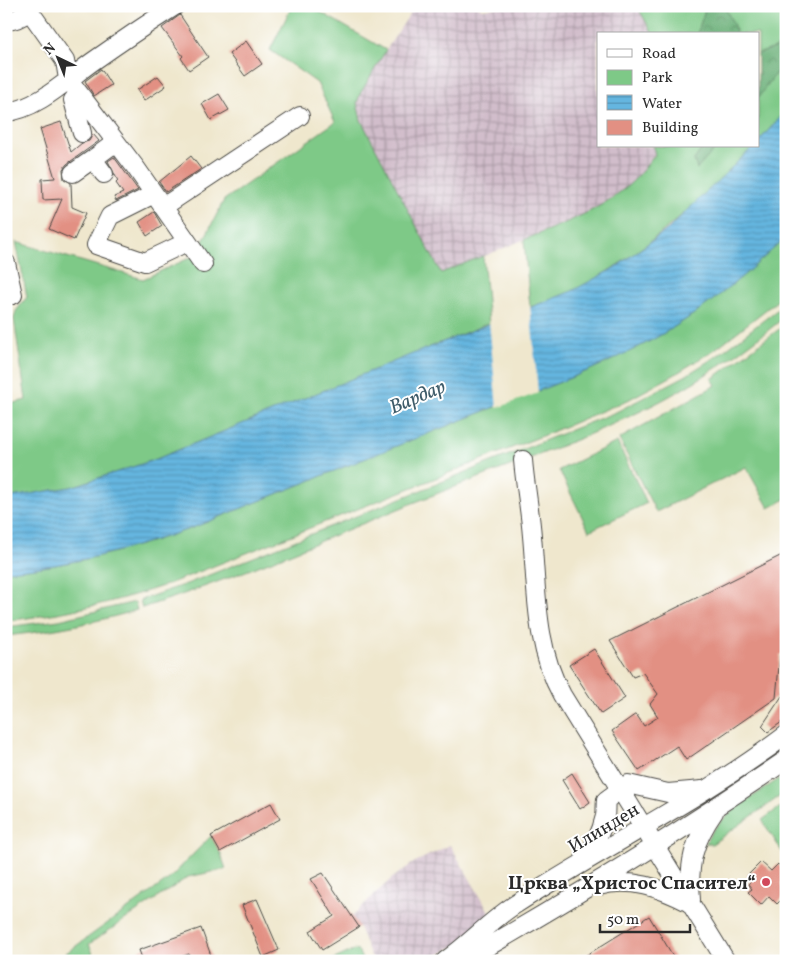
<svg xmlns="http://www.w3.org/2000/svg" width="792" height="967" font-family="Vollkorn,serif">
<style>
.industrial{fill:url(#industrial-grid)}
.green{fill:#7ec987;stroke:#547a59}
.forest{fill:url(#forest-crowns);stroke:#486c50}
.water{fill:url(#water-rules);stroke:#487086}
.pier{fill:#efe7cd}
.building{fill:#e29083}
.lines{fill:none;stroke-linecap:round;stroke-linejoin:round}
.minor-casing{stroke:#484743;stroke-width:20}
.minor{stroke:#fff;stroke-width:18}
.poi-dot{fill:#d1495b;stroke:#fff;stroke-width:2}
.labels{text-anchor:middle;stroke-width:4;stroke-linejoin:round;paint-order:stroke}
.street-label{font-size:19px;fill:#2b2b2b;stroke:#fff}
.poi-label{font-size:19px;font-weight:bold;fill:#2b2b2b;stroke:#fff;text-anchor:end}
.water-label{font-size:20px;font-style:italic;fill:#3f5c6a;stroke:#fff}
</style>
<defs>
<pattern id="industrial-grid" width="8" height="8" patternUnits="userSpaceOnUse" patternTransform="scale(1.25)"><rect width="8" height="8" fill="#d1bdcb"/><path d="M0 4h8M4 0v8" fill="none" stroke="#aa9aa5"/></pattern>
<pattern id="forest-crowns" width="20" height="18" patternUnits="userSpaceOnUse" patternTransform="scale(1.25)"><rect width="20" height="18" fill="#66ad74"/><path d="M2 6a3 3 0 1 1 6 0M12 15a3 3 0 1 1 6 0" fill="none" stroke="#548d5f"/></pattern>
<pattern id="water-rules" width="6" height="5" patternUnits="userSpaceOnUse" patternTransform="scale(1.25)"><rect width="6" height="5" fill="#65b6e0"/><path d="M0 2.5h6" fill="none" stroke="#5394b6"/></pattern>
</defs>
<rect width="100%" height="100%" fill="#fff"/>
<filter id="ink" filterUnits="userSpaceOnUse"><feTurbulence type="fractalNoise" baseFrequency=".02" numOctaves="2"/><feDisplacementMap in="SourceGraphic" scale="10" xChannelSelector="R" yChannelSelector="G"/><feConvolveMatrix kernelMatrix="1 2 1 2 8 2 1 2 1" color-interpolation-filters="sRGB"/></filter>
<filter id="wash" filterUnits="userSpaceOnUse"><feTurbulence type="fractalNoise" baseFrequency=".0096" numOctaves="4" result="noise"/><feDisplacementMap in="SourceGraphic" scale="20" xChannelSelector="R" yChannelSelector="G"/><feGaussianBlur stdDeviation="1.12" result="paint"/><feColorMatrix in="noise" values="0 0 0 0 0 0 0 0 0 0 0 0 0 0 0 0 0 1.4 0 .05"/><feComposite in="paint" operator="in"/></filter>
<g filter="url(#wash)">
<rect width="100%" height="100%" fill="#efe7cd"/>
<path class="industrial" d="M415,6H478L482,9L504,6H632L639,9L653,34H598V146H653L655,154L636,179L624,190L591,212L441,274L403,205L361,120L358,111L357,103L360,94L386,50Z
M450,845L490,913L457,945L427,961H373L359,927L352,916L391,879L413,863Z"/>
<path class="green" d="M292,6H310L386,50L360,94L357,103L361,120L441,273L483,256L489,323L154,460L71,487L6,498V405L26,400L14,319L16,311L27,297L16,242L143,279L196,255L224,200L335,122L317,83L270,50Z
M637,6H786V41L777,47L758,54V34H735L736,30L706,7L697,34H653Z
M786,59V111L758,142V98Z
M653,146H704L694,160L697,168L718,146H754C696,203 647,253 573,291C560,297 545,302 530,307L524,240C559,225 595,213 624,189C636,180 645,167 655,155Z
M786,237V294L714,350L674,375L628,400L552,432L166,585C113,603 61,614 6,621V571C71,566 132,549 192,528C279,493 366,458 452,424C526,394 603,370 671,329C713,303 750,271 786,237Z
M786,303V316C741,353 693,386 641,411C567,447 489,473 413,503C324,539 234,579 142,608L140,600L189,583L616,412L685,376L718,355Z
M786,324V499L769,508L746,467L656,512L619,439L716,385L712,379Z
M617,442L647,503L589,531L559,470Z
M135,602L137,610C94,623 51,631 6,636V627L59,620Z
M786,774V792L712,844L706,843C714,818 764,790 786,774Z
M786,803V858L762,820Z
M211,836L220,852L226,869L188,877L89,944L96,961H73L62,956L169,879Z
M354,950L358,951L363,961H330Z"/>
<path class="forest" d="M706,7H725L736,30L735,34H697Z
M786,41V59L758,98V54L777,47Z
M704,146H718L697,169L694,160Z"/>
<path class="water" d="M786,111V237C750,271 713,303 671,329C603,370 526,394 452,424C366,458 279,493 192,528C131,549 71,566 6,571V498L71,487L154,460L410,355L572,291L616,267L668,229L754,146H758V142Z"/>
<path class="pier" d="M530,305L538,393L497,408L489,320Z"/>
<g id="blocks">
<path class="building" d="M180,15L208,57L189,70L181,58L183,56L162,28Z
M246,41L262,64L245,76L229,54Z
M101,69L111,85L94,96L85,81Z
M158,76L166,86L144,101L137,90Z
M219,94L229,110L211,120L202,104Z
M61,122L71,152L82,143L89,141L93,134L99,141L67,164L63,169L64,179L71,183L72,207L86,213L74,240L49,229L62,199L43,200L42,179L55,178L40,129Z
M191,156L201,169L166,192L159,182Z
M114,157L138,190L116,201L114,197L123,193L116,183L118,181L108,161Z
M154,212L162,226L147,236L139,222Z
M786,553V652L780,655L776,698L686,760L677,746L639,771L612,731L636,714L644,726L658,717L650,704L658,694L643,673L633,677L610,641Z
M594,649L625,698L601,714L569,665Z
M786,690V719L768,732L762,726Z
M572,773L590,802L580,809L562,780Z
M271,803L280,819L220,852L211,836Z
M761,862L771,871L778,864L786,872V880L781,885L786,890V895L777,904L769,896L761,905L748,892L752,889L748,884L752,880L747,876Z
M323,873L359,927L322,950L310,931L334,916L311,879Z
M257,899L279,950L263,957L242,905Z
M649,916L676,961H577Z
M201,928L213,961H192L189,954L170,961H143L139,950Z"/>
</g>
</g>
<g filter="url(#ink)">
<use href="#blocks" fill-opacity="0" stroke="#484743" stroke-width="1"/>
<g class="lines">
<g class="minor-casing">
<path id="minor" d="M26,6L65,61L68,79L75,88L136,168L203,264
M6,21C15,21 22,17 30,11
M73,100L82,133
M6,112C36,110 68,79 92,62C119,43 147,24 175,6
M73,173L93,159
M104,174L93,159L116,142
M154,194L110,216L96,245L145,262L187,242
M163,207L300,116
M6,263L13,295
M523,460C525,485 530,510 532,536C537,590 535,647 562,695L726,961
M583,861C594,848 601,833 605,816C606,811 605,805 606,800L628,784L668,793L702,790
M598,886C631,877 661,888 690,903
M691,900C688,864 693,842 714,812
M445,961C469,944 489,922 513,906C603,847 700,800 786,735
M463,961C573,898 681,832 786,760"/>
</g>
<use href="#minor" class="minor"/>
</g>
</g>
<circle class="poi-dot" cx="766" cy="882" r="5"/>
<g class="labels">
<g class="street-label">
<text transform="translate(603 827) rotate(-31)" y="7">Илинден</text>
</g>
<g class="poi-label">
<text x="756" y="889">Црква „Христос Спасител“</text>
</g>
<g class="water-label">
<text transform="translate(417 396) rotate(-23)" y="7">Вардар</text>
</g>
</g>
<rect width="792" height="967" fill="none" stroke="#fff" stroke-width="25"/>
<rect x="597" y="32" width="162" height="115" fill="#ffffff" stroke="#aaaaaa"/>
<rect x="607" y="49" width="25" height="8" fill="#ffffff" stroke="#aaaaaa"/>
<text x="642" y="58" font-size="15" fill="#2b2b2b">Road</text>
<rect x="607" y="70" width="25" height="15" fill="#7ec987" stroke="#aaaaaa"/>
<text x="642" y="82" font-size="15" fill="#2b2b2b">Park</text>
<rect x="607" y="95" width="25" height="15" fill="url(#water-rules)" stroke="#aaaaaa"/>
<text x="642" y="108" font-size="15" fill="#2b2b2b">Water</text>
<rect x="607" y="120" width="25" height="15" fill="#e29083" stroke="#aaaaaa"/>
<text x="642" y="132" font-size="15" fill="#2b2b2b">Building</text>
<g transform="translate(58 58) rotate(317)" stroke="#ffffff" stroke-width="4" paint-order="stroke">
<path d="M0-4L9 19L0 12L-9 19Z" fill="#2b2b2b"/>
<text y="-8" font-size="14" font-weight="bold" text-anchor="middle" fill="#2b2b2b">N</text>
</g>
<path d="M600 924v8h90v-8" fill="none" stroke="#2b2b2b" stroke-width="2.5"/>
<text x="607" y="924" font-size="15" fill="#2b2b2b" stroke="#ffffff" stroke-width="4" paint-order="stroke">50 m</text>
</svg>
